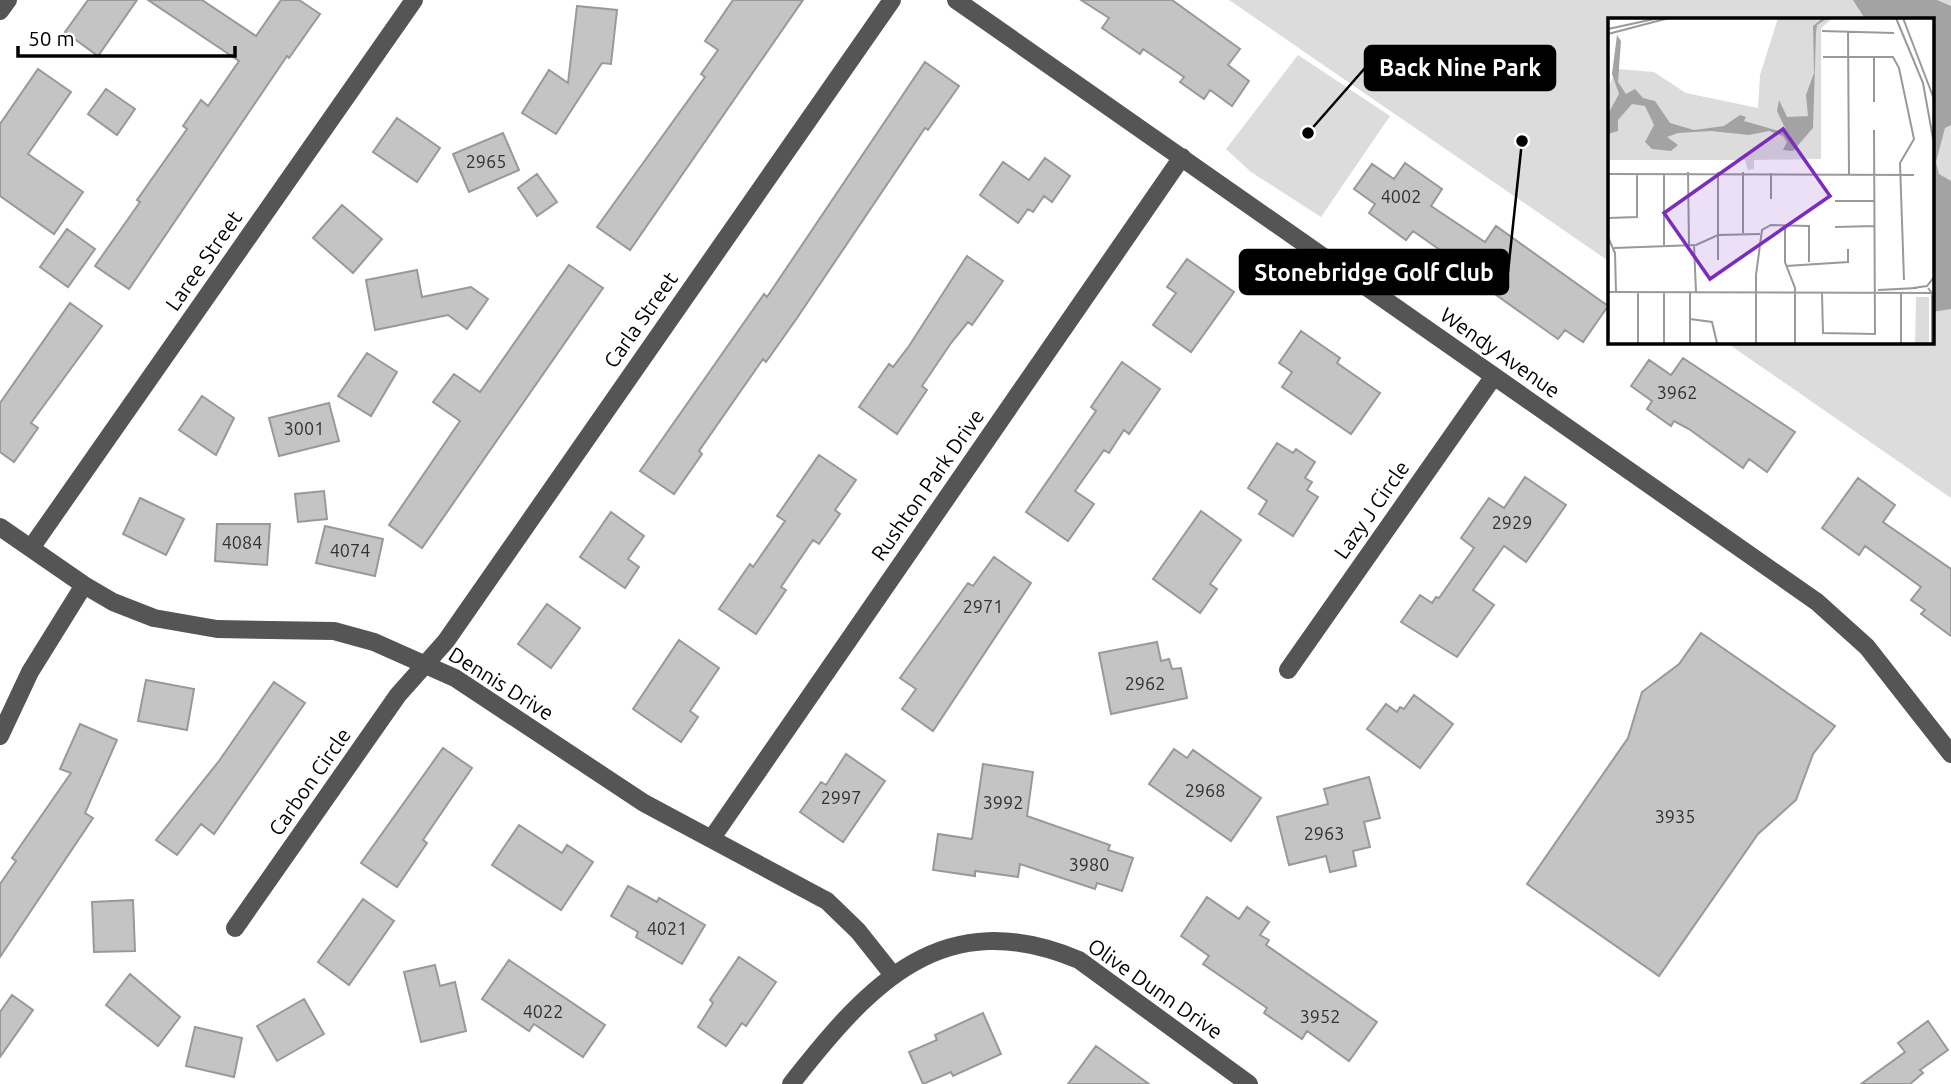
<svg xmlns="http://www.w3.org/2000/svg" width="1951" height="1084" font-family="Ubuntu,sans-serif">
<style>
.green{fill:#dcdcdc}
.water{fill:#a3a3a3}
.building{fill:#c4c4c4;stroke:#999;stroke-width:2}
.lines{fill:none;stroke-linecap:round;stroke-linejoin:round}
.minor{stroke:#555;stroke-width:18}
.labels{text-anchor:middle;stroke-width:5;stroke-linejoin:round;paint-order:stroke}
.number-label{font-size:18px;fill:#313131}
.street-label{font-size:21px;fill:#000;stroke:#fff}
.inset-road{fill:none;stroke:#999;stroke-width:2}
.view{fill:#7b2cbf;fill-opacity:0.15;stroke:#7b2cbf;stroke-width:3.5}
.inset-edge{fill:none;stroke:#000;stroke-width:3.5}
.leader{fill:none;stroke:#000;stroke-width:2.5}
.callout-dot{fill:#000;stroke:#fff;stroke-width:2.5}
.callout{fill:#000;stroke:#000;stroke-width:2.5}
.callout-label{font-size:23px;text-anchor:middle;font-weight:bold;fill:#fff}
</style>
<rect width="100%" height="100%" fill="#fff"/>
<path class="green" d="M1229,0H1951V498L1724,341H1932V19H1610V262Z
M1298,55L1390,116L1321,217L1251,172L1226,149Z"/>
<path class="water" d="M1853,0H1937L1951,6V125L1945,128L1936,162L1939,174L1951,181V309L1932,312V19H1865Z"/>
<path class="building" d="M88,0H137L98,56L65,32Z
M148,0H202L256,36L281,0H299L320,14L289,58L287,56L129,289L95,266L140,202L137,200L187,129L183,126L201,100L208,106L239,61Z
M733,0H803L630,250L597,227L705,77L701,74L718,50L705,41Z
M1081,0H1172L1240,49L1228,65L1249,81L1232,106L1210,90L1204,99L1180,82L1184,77L1143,49L1140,54L1102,28L1109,18Z
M577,6L617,10L611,64L602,63L556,134L522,113L549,70L568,83Z
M925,62L959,86L928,130L925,128L797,318L766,362L763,359L699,451L702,454L674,494L640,471L764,294L767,297Z
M38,69L71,92L28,154L83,192L54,234L0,196V124Z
M106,89L135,109L117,135L88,114Z
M397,118L440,148L417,182L373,152Z
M503,133L519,170L469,192L453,154Z
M1045,158L1070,176L1052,202L1044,196L1033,212L1028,209L1018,223L980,195L1003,162L1029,180Z
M1405,163L1442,189L1431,206L1485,242L1496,226L1608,306L1583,342L1565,330L1558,339L1489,290L1486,294L1462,277L1467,269L1413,231L1406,240L1369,213L1375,204L1354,189L1372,164L1394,179Z
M537,174L557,202L537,216L518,188Z
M342,205L382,239L353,273L313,238Z
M67,229L95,249L68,287L40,267Z
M967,256L1003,281L972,325L968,322L951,343L922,386L927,390L897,434L859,407L889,364L893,367L909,346Z
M1187,259L1234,292L1191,352L1153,325L1176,293L1167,287Z
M569,265L603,288L422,548L389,525L460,421L433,402L454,374L480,392Z
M417,270L422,297L471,287L488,299L467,329L448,315L375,330L366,280Z
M70,303L102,326L31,423L38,428L14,462L0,452V403Z
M1301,331L1340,358L1337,363L1380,393L1351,434L1282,387L1292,372L1279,363Z
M367,353L397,372L371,416L338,396Z
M1683,358L1795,432L1767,472L1749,459L1743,468L1689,429L1674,421L1671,426L1647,409L1652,401L1631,386L1649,360L1671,375Z
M1122,362L1160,389L1129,434L1124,430L1109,453L1104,450L1075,491L1094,504L1068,541L1026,512L1096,411L1091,407Z
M202,396L234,418L216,455L179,430Z
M329,403L339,441L279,456L269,418Z
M1277,443L1293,453L1296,449L1315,462L1305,478L1312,482L1307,490L1318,497L1293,536L1259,514L1267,501L1248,488Z
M819,455L856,480L835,510L840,514L819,544L813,540L781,587L786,590L756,634L719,609L750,564L753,567L785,521L777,516Z
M1525,477L1566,505L1526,562L1504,546L1473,590L1494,605L1457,657L1401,622L1420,595L1432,603L1436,597L1439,598L1474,548L1461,538L1489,498L1504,508Z
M1858,478L1895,505L1883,522L1951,569V636L1921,614L1925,610L1911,600L1921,587L1865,546L1859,555L1822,528Z
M324,491L327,519L298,522L295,494Z
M140,498L184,519L166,555L123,534Z
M1201,511L1241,540L1210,584L1217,589L1200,613L1153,579Z
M611,512L644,536L628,559L639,567L625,588L580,557Z
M217,524H270L267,565L215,561Z
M325,526L383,539L375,576L316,563Z
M994,557L1031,583L933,731L902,709L916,689L900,678L968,583L973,586Z
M547,604L580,628L551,668L518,644Z
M1701,633L1835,726L1813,754L1796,800L1758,834L1659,976L1527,884L1628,738L1642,692L1679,664Z
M679,640L719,668L690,711L698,717L681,742L633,709Z
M1157,642L1161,661L1169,659L1172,669L1181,668L1187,698L1111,714L1099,653Z
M146,680L194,689L187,730L138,721Z
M274,682L305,703L214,834L201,824L177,855L156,840L219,761Z
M1414,695L1453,724L1420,768L1367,729L1386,704L1397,712L1400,707L1404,709Z
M80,724L117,740L85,813L93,818L0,957V884L16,861L12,858L71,773L60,769Z
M443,748L472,768L423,840L427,843L397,887L361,863Z
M1174,749L1187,758L1193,750L1261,798L1231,841L1149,784Z
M846,754L885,781L843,842L800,812L821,782L826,785Z
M983,764L1033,772L1027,816L1110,845L1108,850L1133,858L1122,891L1097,883L1095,889L1020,864L1018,877L975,871V876L933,870L938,834L972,839Z
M1369,777L1380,818L1364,822L1370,847L1353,851L1356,866L1330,872L1326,856L1289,865L1277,817L1328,804L1324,789Z
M519,825L562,853L567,845L593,862L561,910L492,865Z
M628,886L657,902L659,898L705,925L682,964L636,937L638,932L611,916Z
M1207,897L1239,919L1247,907L1269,922L1260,935L1269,940L1266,945L1377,1022L1349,1061L1307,1031L1302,1039L1264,1013L1267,1008L1203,964L1209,956L1181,936Z
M363,899L394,921L349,985L318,962Z
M133,900L135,951L94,952L92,902Z
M739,957L776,982L746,1026L742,1023L726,1046L698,1027L713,1003L710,1000Z
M509,960L605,1025L583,1057L534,1024L529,1031L482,999Z
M435,965L440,986L455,982L466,1031L421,1042L404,972Z
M130,974L180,1017L158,1046L106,1005Z
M12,995L33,1010L0,1057V1012Z
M304,999L324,1034L277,1061L257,1026Z
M983,1013L1001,1054L953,1076L951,1072L923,1084L909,1052L937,1040L935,1035Z
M1928,1021L1948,1050L1920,1070L1923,1073L1910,1084H1861L1905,1052L1898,1043Z
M195,1027L242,1038L234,1077L186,1066Z
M1096,1046L1149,1084H1068Z"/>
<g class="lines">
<path class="minor" d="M956,0L1817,602L1867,647L1951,754
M0,11L8,0
M0,527L84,585L113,602L154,618L217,629L334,631L374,642L455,678L644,803L827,901L858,931L893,975
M31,548L414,0
M1288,670L1494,376
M0,736L30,672L84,585
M712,838L1182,157
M235,928L398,695L446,641L892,0
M791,1084C870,983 943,903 1079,960L1249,1084"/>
</g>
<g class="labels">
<g class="number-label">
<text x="486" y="168">2965</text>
<text x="1401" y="203">4002</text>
<text x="1677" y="399">3962</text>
<text x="304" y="435">3001</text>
<text x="1512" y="529">2929</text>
<text x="242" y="549">4084</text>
<text x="350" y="557">4074</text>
<text x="983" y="613">2971</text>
<text x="1145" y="690">2962</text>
<text x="1205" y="797">2968</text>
<text x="841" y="804">2997</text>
<text x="1003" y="809">3992</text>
<text x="1675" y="823">3935</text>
<text x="1324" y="840">2963</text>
<text x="1089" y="871">3980</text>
<text x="667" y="935">4021</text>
<text x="543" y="1018">4022</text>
<text x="1320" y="1023">3952</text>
</g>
<g class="street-label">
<text transform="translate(204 261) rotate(-55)" y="7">Laree Street</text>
<text transform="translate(641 320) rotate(-55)" y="7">Carla Street</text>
<text transform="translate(1500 353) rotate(35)" y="7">Wendy Avenue</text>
<text transform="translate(928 485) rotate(-55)" y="7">Rushton Park Drive</text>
<text transform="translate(1372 510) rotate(-55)" y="7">Lazy J Circle</text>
<text transform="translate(501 684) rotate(32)" y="7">Dennis Drive</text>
<text transform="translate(310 782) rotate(-55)" y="7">Carbon Circle</text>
<text transform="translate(1155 989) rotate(35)" y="7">Olive Dunn Drive</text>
</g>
</g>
<g transform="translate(1608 18)">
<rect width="326" height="326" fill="#fff"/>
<path d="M170,0H225L213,10V141L146,142V151L140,152L137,142H0V70L9,51L46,54L78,75L150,90L152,57ZM308,279H321V325H307Z" fill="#dcdcdc"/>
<path d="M215,0H220L209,7L208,15L205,110L185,133L175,132L179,124L175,118L161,113L141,117L103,113L70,115L59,119L70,127L63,133L44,131L37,124L46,107L37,88L24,86L10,102V113L0,116V96L11,76L4,56L9,17L13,23L10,64L18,76L27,71L35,80L47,83L62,105L86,112L116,108L132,97L138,99L136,103L171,113L177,110L169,93L171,82L179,99L200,98L198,77L206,55L205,8Z" fill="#a3a3a3"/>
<path class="inset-road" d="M288,0L315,65L326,126M295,0L326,81M0,11L51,0M214,13L286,15M240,13L241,158M0,16L61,0M215,39H285L291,50L306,121L292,145L296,262M266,39V84M80,154L81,227M135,154V215M0,156L306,157M56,156V227M326,164V218M163,181V155M227,183H266M0,200L29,199V157M177,208V244L187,270V325M227,209L266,208M0,219L7,235L8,274M86,227L88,274M6,230L88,227L110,217L152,216M110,242V154M178,248L240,244V231M305,270L319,268L326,259M320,270L324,275V325M270,272L309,270M0,274L326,275M30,274V325M56,274V325M82,274V325M214,275L215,315L267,316L266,112M82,301L104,304L109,325M148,325V257L154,212L163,207L201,208V244M293,325V275"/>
<path class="view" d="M175,111L222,178L102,261L56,195Z"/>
<rect width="326" height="326" class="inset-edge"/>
</g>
<path class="leader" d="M1308 133L1365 68M1522 141L1508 272"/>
<g class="callout-dot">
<circle cx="1308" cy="133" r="7"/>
<circle cx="1522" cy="141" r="7"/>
</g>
<g class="callout">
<rect x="1365" y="46" width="190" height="44" rx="7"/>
<rect x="1240" y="250" width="268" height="44" rx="7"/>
</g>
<g class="callout-label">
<text x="1460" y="76">Back Nine Park</text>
<text x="1374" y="281">Stonebridge Golf Club</text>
</g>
<path d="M18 46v10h217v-10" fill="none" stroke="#000000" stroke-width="3.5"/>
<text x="28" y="46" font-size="21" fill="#000000" stroke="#ffffff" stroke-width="5" paint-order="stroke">50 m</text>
</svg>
